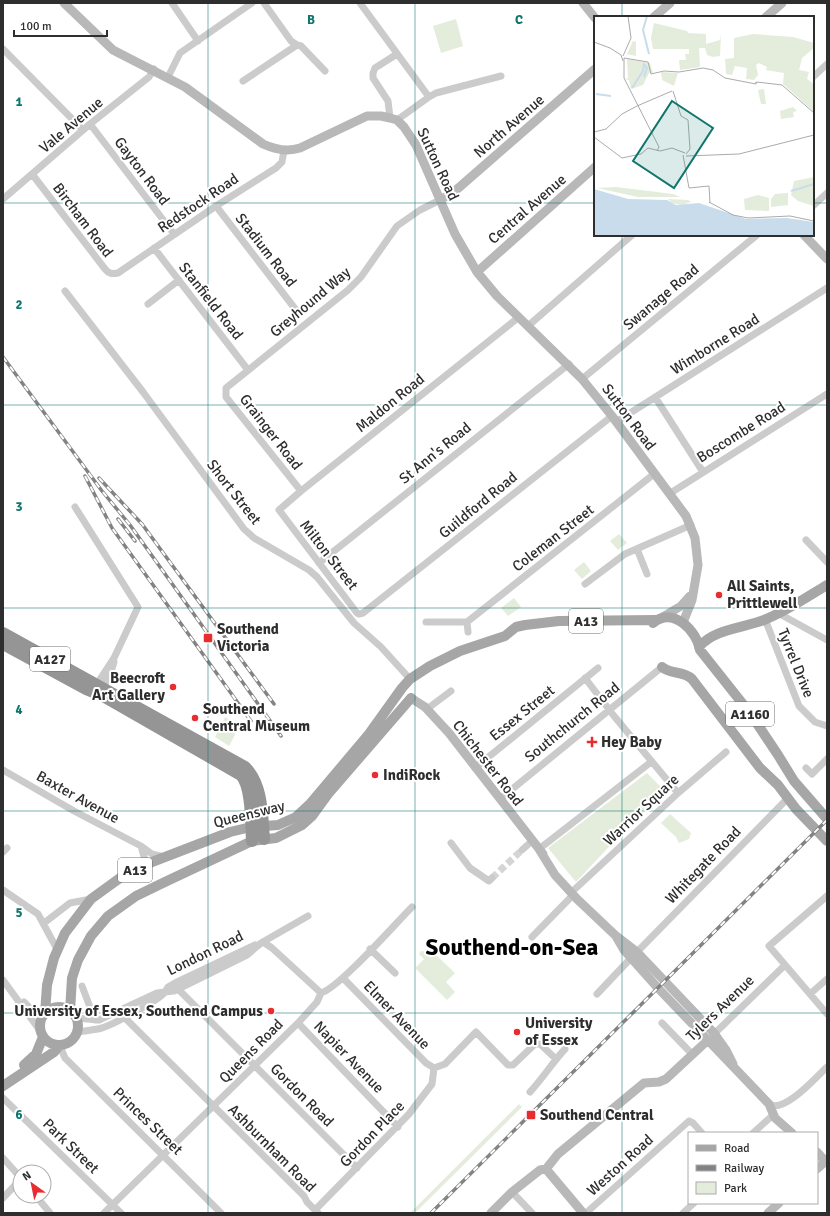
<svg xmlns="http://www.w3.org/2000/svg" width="830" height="1216" font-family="Signika,sans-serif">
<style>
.green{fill:#e4ecdc}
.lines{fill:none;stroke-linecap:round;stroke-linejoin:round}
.street-tunnel{stroke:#d5d5d5;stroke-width:7;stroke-dasharray:7 3.5;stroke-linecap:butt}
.street{stroke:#cbcbcb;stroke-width:7}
.secondary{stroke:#b8b8b8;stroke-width:9}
.primary{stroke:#a6a6a6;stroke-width:10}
.highway{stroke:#959595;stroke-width:12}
.rail-casing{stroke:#838383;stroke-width:3.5}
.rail{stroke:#fff;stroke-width:2;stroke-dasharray:6;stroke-linecap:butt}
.grid{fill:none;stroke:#0f766e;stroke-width:1;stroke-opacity:0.55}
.poi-dot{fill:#e82d31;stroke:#fff;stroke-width:1.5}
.labels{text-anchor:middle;stroke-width:4;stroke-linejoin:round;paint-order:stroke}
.shield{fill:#fff;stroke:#6d6d6d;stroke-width:1}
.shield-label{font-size:14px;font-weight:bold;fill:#2e2e2e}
.street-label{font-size:15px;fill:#2e2e2e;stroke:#fff}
.poi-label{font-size:15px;font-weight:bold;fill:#2e2e2e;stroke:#fff;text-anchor:start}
.town-label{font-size:23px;font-weight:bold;fill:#000;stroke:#fff}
.inset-river{fill:none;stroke:#c8dcec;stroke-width:2}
.inset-road{fill:none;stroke:#ababab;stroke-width:1}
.view{fill:#0f766e;fill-opacity:0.15;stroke:#0f766e;stroke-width:2}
.inset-edge{fill:none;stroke:#2e2e2e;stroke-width:2}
.grid-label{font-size:13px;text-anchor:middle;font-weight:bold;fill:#0f766e;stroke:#fff;stroke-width:4;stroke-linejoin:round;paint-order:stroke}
</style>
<rect width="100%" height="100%" fill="#fff"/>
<path class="green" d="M456,19L463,46L441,53L433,26Z
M619,534L627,543L618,550L610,541Z
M584,562L591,571L582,579L574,570Z
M514,598L521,607L508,616L501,608Z
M225,717L231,721L235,735L229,746L215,737Z
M647,773L663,789L576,882L548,848Z
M670,814L691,833L689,839L679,843L676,837L661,823Z
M421,951L434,953L455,973L446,982L455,992L447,1000L415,968L424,959L419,954Z
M519,1104L522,1107L417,1211L410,1213Z"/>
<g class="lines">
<path class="street-tunnel" d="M492,878L522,850"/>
<path class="street" d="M172,3L198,41
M360,3L429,97L397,120
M297,45L301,46L325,71
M3,49L83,130
M168,77L180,53L252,3
M813,77L827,64
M243,81L297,45L291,41L264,3
M429,97L436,93L501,76
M390,118L388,101L373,78V73L375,68L397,54
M90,124L174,234
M32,174L105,269C109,274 112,274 118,273L216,206L276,168L282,162L284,150
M3,199L90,124L149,77L154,69
M216,206L296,310
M813,206L827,193
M154,248L248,370
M65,291L143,392L244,529L254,538L309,570L317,577L354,623L381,647L410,679
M148,304L179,280
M519,317L301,491L279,510L357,613L359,614L363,613L612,416
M528,326L632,235
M582,379L757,235
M655,397L703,472
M616,422L827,288
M301,491L226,397V388L348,290L361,277L397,226L420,210L440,200
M669,494L827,394
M75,507L138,607L114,658L97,684
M806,540L827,562
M637,549L647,574
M319,563L569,364
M585,584L625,554L691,525
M778,613L827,640
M765,619L799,706L815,722L827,726
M426,622H467L468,632
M467,622L654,474
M585,678L614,716L678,793
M103,687L110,675L114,662
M427,709L451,691
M475,768L598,668
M806,768L812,774L827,759
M3,770L74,811L141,846
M500,799L662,667
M451,843L470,868L489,881L492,878
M539,849L651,762
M522,850L532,841
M3,852L7,848
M139,867L145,860L141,846L152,854L164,857
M575,889L678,793L726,752
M3,890L38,914L57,949
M827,896L769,946L827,1014
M44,923L70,903L91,899
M532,937L573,895
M263,942L272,948L321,993
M370,949L395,973
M637,952L788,798
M343,978L426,1063L434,1068
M3,980L41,1032
M82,986L95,1020
M178,989L357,1168
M321,993C338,989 396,923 412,907
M597,994L631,958
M810,994L827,979
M24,1002L34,1012L43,1016
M124,1017L304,1196L307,1202L318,1213
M76,1018L99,1020L157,993L165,992L168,987L175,983L255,945
M298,1023L398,1127
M662,1023L692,1054
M77,1032C85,1031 94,1030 102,1028C114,1024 158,1001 165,992L174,991L247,955L261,943L308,916
M712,1036L785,965
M62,1046V1051L65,1058L221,1213
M434,1068L445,1064L476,1032L508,1065H513L535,1044H540L556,1059
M530,1092C543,1078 552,1063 565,1049
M3,1098L121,1213
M769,1104C784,1114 816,1077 827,1067
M753,1133L773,1115
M3,1158L20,1177
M512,1192L532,1213
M36,1196L50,1213
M3,1198L20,1180
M315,1210L409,1114L432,1084L434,1068
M104,1213L298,1023L317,1002L321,993
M586,1213L689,1121L693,1123L702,1133
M683,1213L694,1203"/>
<path class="secondary" d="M64,3L113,50L185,87L263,144C276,150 287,152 300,148L367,116H381L390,118L397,120L404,127L416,145L455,234L477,272L497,296L582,379L612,416L686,516L695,538L698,565L692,600L684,620V624
M583,3L595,18
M654,17L670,3
M766,17L782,3
M440,200L455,191L595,69
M804,235L827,259
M477,272L595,167
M661,618L681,606L690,596
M411,698L425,707L449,733L543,854
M539,849L555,875L577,899L615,935L637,952L714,1033L726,1050L733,1064
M617,938L624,950L657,987L769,1104L775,1118L792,1133
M817,1152L825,1161
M546,1169L558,1154L644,1083L659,1082L666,1079L708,1040
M546,1169L583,1213
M817,1169L827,1160
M491,1213L512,1192L540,1170L546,1169
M768,1213L779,1203"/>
<path class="primary" d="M653,623C673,606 697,631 700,650L750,713L778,755L794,781L827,819
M699,647C714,629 743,628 764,620C787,611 807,597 827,585
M662,667C671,675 682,670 692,679L760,768L778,785L796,809L827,841
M40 1026a19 19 0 1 1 38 0a19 19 0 1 1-38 0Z
M70,1011L72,978L78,960L91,936L108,916L136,896L167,881L252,841L276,838L302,825L312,816L328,794L411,698
M45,1014L47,985L54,958L65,933L91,899L120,878L152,862L230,832L251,827L278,825L296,817L310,804L369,734L402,688L410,679L430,666L460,651L505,636L516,627L525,625L559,621L656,620
M24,1065L36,1054L43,1037
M3,1086L54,1052L59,1046"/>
<path class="highway" d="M3,633L245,767C263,785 262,816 264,839
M3,644L86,689L105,697L241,775C252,787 251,824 252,841"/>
<g class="rail-casing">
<path id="rail" d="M3,357L102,491L130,525L281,736
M85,476L112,528L251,721
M99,478L142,524L274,704
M118,519L135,541
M431,1213L827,820"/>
</g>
<use href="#rail" class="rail"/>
</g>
<path class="grid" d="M208,3V1213M415,3V1213M622,3V17M3,203H595M813,203H827M622,235V1213M3,405H827M3,608H827M3,811H827M3,1013H827"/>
<g class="poi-dot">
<circle cx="719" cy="595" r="4"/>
<rect x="203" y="633" width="10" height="10" rx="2"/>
<circle cx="173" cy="687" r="4"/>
<circle cx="195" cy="718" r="4"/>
<path d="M590 736h4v4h4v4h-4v4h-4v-4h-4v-4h4z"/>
<circle cx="375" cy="775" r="4"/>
<circle cx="271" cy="1011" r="4"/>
<circle cx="517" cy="1032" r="4"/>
<rect x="526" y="1110" width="10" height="10" rx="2"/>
</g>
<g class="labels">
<g class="shield">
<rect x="569" y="609" width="34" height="24" rx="3"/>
<rect x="30" y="647" width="40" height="24" rx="3"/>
<rect x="726" y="702" width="48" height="24" rx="3"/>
<rect x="118" y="858" width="34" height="24" rx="3"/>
</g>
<g class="shield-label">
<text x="586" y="626">A13</text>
<text x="50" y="664">A127</text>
<text x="750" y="719">A1160</text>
<text x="135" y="875">A13</text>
</g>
<g class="street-label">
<text transform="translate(71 125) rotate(-40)" y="5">Vale Avenue</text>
<text transform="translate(509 126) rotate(-41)" y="5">North Avenue</text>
<text transform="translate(438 164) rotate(65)" y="5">Sutton Road</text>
<text transform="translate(142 171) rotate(53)" y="5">Gayton Road</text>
<text transform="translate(198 203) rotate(-34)" y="5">Redstock Road</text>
<text transform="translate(527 209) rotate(-41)" y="5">Central Avenue</text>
<text transform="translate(83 220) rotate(53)" y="5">Bircham Road</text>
<text transform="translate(266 250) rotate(52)" y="5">Stadium Road</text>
<text transform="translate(661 297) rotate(-40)" y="5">Swanage Road</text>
<text transform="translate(211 301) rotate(52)" y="5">Stanfield Road</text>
<text transform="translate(310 302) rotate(-40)" y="5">Greyhound Way</text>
<text transform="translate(715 344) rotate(-32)" y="5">Wimborne Road</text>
<text transform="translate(390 403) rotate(-39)" y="5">Maldon Road</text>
<text transform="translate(629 417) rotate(53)" y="5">Sutton Road</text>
<text transform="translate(271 432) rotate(52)" y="5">Grainger Road</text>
<text transform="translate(741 432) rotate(-32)" y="5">Boscombe Road</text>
<text transform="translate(435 453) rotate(-39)" y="5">St Ann's Road</text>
<text transform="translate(234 492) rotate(52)" y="5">Short Street</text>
<text transform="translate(478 505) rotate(-39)" y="5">Guildford Road</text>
<text transform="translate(553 538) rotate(-38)" y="5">Coleman Street</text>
<text transform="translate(329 555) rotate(52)" y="5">Milton Street</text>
<text transform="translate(796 663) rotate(68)" y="5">Tyrrel Drive</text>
<text transform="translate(522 713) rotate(-39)" y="5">Essex Street</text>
<text transform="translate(572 722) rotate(-39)" y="5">Southchurch Road</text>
<text transform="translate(488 763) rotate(52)" y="5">Chichester Road</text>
<text transform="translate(78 797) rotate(29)" y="5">Baxter Avenue</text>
<text transform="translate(641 810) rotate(-43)" y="5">Warrior Square</text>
<text transform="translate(249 814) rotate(-14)" y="5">Queensway</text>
<text transform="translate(703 865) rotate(-46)" y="5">Whitegate Road</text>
<text transform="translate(205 953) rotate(-26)" y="5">London Road</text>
<text transform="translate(720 1008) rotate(-44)" y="5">Tylers Avenue</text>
<text transform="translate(397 1015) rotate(46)" y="5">Elmer Avenue</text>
<text transform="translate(251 1051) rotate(-45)" y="5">Queens Road</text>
<text transform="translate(349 1057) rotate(46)" y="5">Napier Avenue</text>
<text transform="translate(302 1095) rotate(45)" y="5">Gordon Road</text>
<text transform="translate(148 1121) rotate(44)" y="5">Princes Street</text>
<text transform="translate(372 1134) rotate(-46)" y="5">Gordon Place</text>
<text transform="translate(71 1146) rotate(44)" y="5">Park Street</text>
<text transform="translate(272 1148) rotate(45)" y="5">Ashburnham Road</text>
<text transform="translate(620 1165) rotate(-42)" y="5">Weston Road</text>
</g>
<g class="poi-label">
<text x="727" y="591">All Saints,<tspan x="727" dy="17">Prittlewell</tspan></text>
<text x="217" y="634">Southend<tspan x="217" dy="17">Victoria</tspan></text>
<text x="165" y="683" text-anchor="end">Beecroft<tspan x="165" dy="17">Art Gallery</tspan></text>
<text x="203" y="714">Southend<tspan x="203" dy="17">Central Museum</tspan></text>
<text x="601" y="747">Hey Baby</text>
<text x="383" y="780">IndiRock</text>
<text x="263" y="1016" text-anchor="end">University of Essex, Southend Campus</text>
<text x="525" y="1028">University<tspan x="525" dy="17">of Essex</tspan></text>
<text x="540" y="1120">Southend Central</text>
</g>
<g class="town-label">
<text x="512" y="955">Southend-on-Sea</text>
</g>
</g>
<g transform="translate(594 16)">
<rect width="220" height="220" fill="#fff"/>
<path d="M60,7L93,15L94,17L112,18V28L126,24L127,18L126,40L119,41L113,39L111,32H105L106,51L86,54L85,44H92L91,38H95V33H59L57,22ZM159,18L199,21L220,27V32L208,42L205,54L215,56L213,63L220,68V96L189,68L190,57L172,54L173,51L165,47L162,49L164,59L160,64L152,63L153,52L141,50L138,59L132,58L131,43L140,42V22ZM39,25L42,26V40L33,38ZM33,43L56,47L59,57H55L49,69L37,73L35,64L31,63L34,62ZM67,56L84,57L80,70L68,64ZM170,73L172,88H167L164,74ZM199,91L203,95L199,96L200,101L187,103L186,95ZM220,161V190L204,185L197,179L200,165ZM22,171L79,178L86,181H44L3,172ZM194,177V189L177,191V183L181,178ZM164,179L175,182V195L151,194L150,183ZM74,183L94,184L97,186L88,189L78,187Z" fill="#e4ecdc"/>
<path d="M0,173L34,183L73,184L82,189L105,187L152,203L193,202L220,206V220H0Z" fill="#c8dcec"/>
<path class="inset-river" d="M53,0L49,14L55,38M50,61L53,52L50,48M38,72L49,55L50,47M2,78L17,80M197,175L220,168"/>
<path class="inset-road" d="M0,26L16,32L27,39L29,45M29,40L37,22L34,0M30,42L54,46L57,58L70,55L85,56L109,52L119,54L131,62L162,68L163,66L161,67M30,42V62L65,131L63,135M163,66L188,69L220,97M79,75L87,100L94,104L96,133L92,138M0,116L12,113L28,98L43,90L78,75M0,121L28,142L47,138M47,138L54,132L66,135L78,132L91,137M89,139L95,172L115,170L116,187M92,140L145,138L220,119M115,186L139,199L154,202L196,200L220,205"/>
<path class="view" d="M78,85L119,112L80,172L39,145Z"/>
<rect width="220" height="220" class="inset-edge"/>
</g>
<g class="grid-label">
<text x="311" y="24">B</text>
<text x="519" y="24">C</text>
<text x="19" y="106">1</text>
<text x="19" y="309">2</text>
<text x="19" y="511">3</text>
<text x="19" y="714">4</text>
<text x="19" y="917">5</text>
<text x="19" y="1119">6</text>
</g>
<rect width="830" height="1216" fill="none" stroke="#2e2e2e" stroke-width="8"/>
<rect x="688" y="1132" width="130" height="72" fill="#ffffff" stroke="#ababab"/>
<rect x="696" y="1145" width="20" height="6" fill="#a6a6a6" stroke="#ababab"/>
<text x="724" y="1152" font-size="12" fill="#2e2e2e">Road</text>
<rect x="696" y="1165" width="20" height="6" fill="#838383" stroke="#ababab"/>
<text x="724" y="1172" font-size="12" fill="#2e2e2e">Railway</text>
<rect x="696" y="1182" width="20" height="12" fill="#e4ecdc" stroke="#ababab"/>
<text x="724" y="1192" font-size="12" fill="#2e2e2e">Park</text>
<g transform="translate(32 1184) rotate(327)"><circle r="19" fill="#ffffff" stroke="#ababab"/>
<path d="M0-3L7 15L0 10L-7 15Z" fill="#e82d31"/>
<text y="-6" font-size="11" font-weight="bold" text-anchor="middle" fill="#2e2e2e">N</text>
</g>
<path d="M14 30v6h93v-6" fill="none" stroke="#2e2e2e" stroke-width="2"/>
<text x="20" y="30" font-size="12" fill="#2e2e2e" stroke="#ffffff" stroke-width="3" paint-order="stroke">100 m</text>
</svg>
